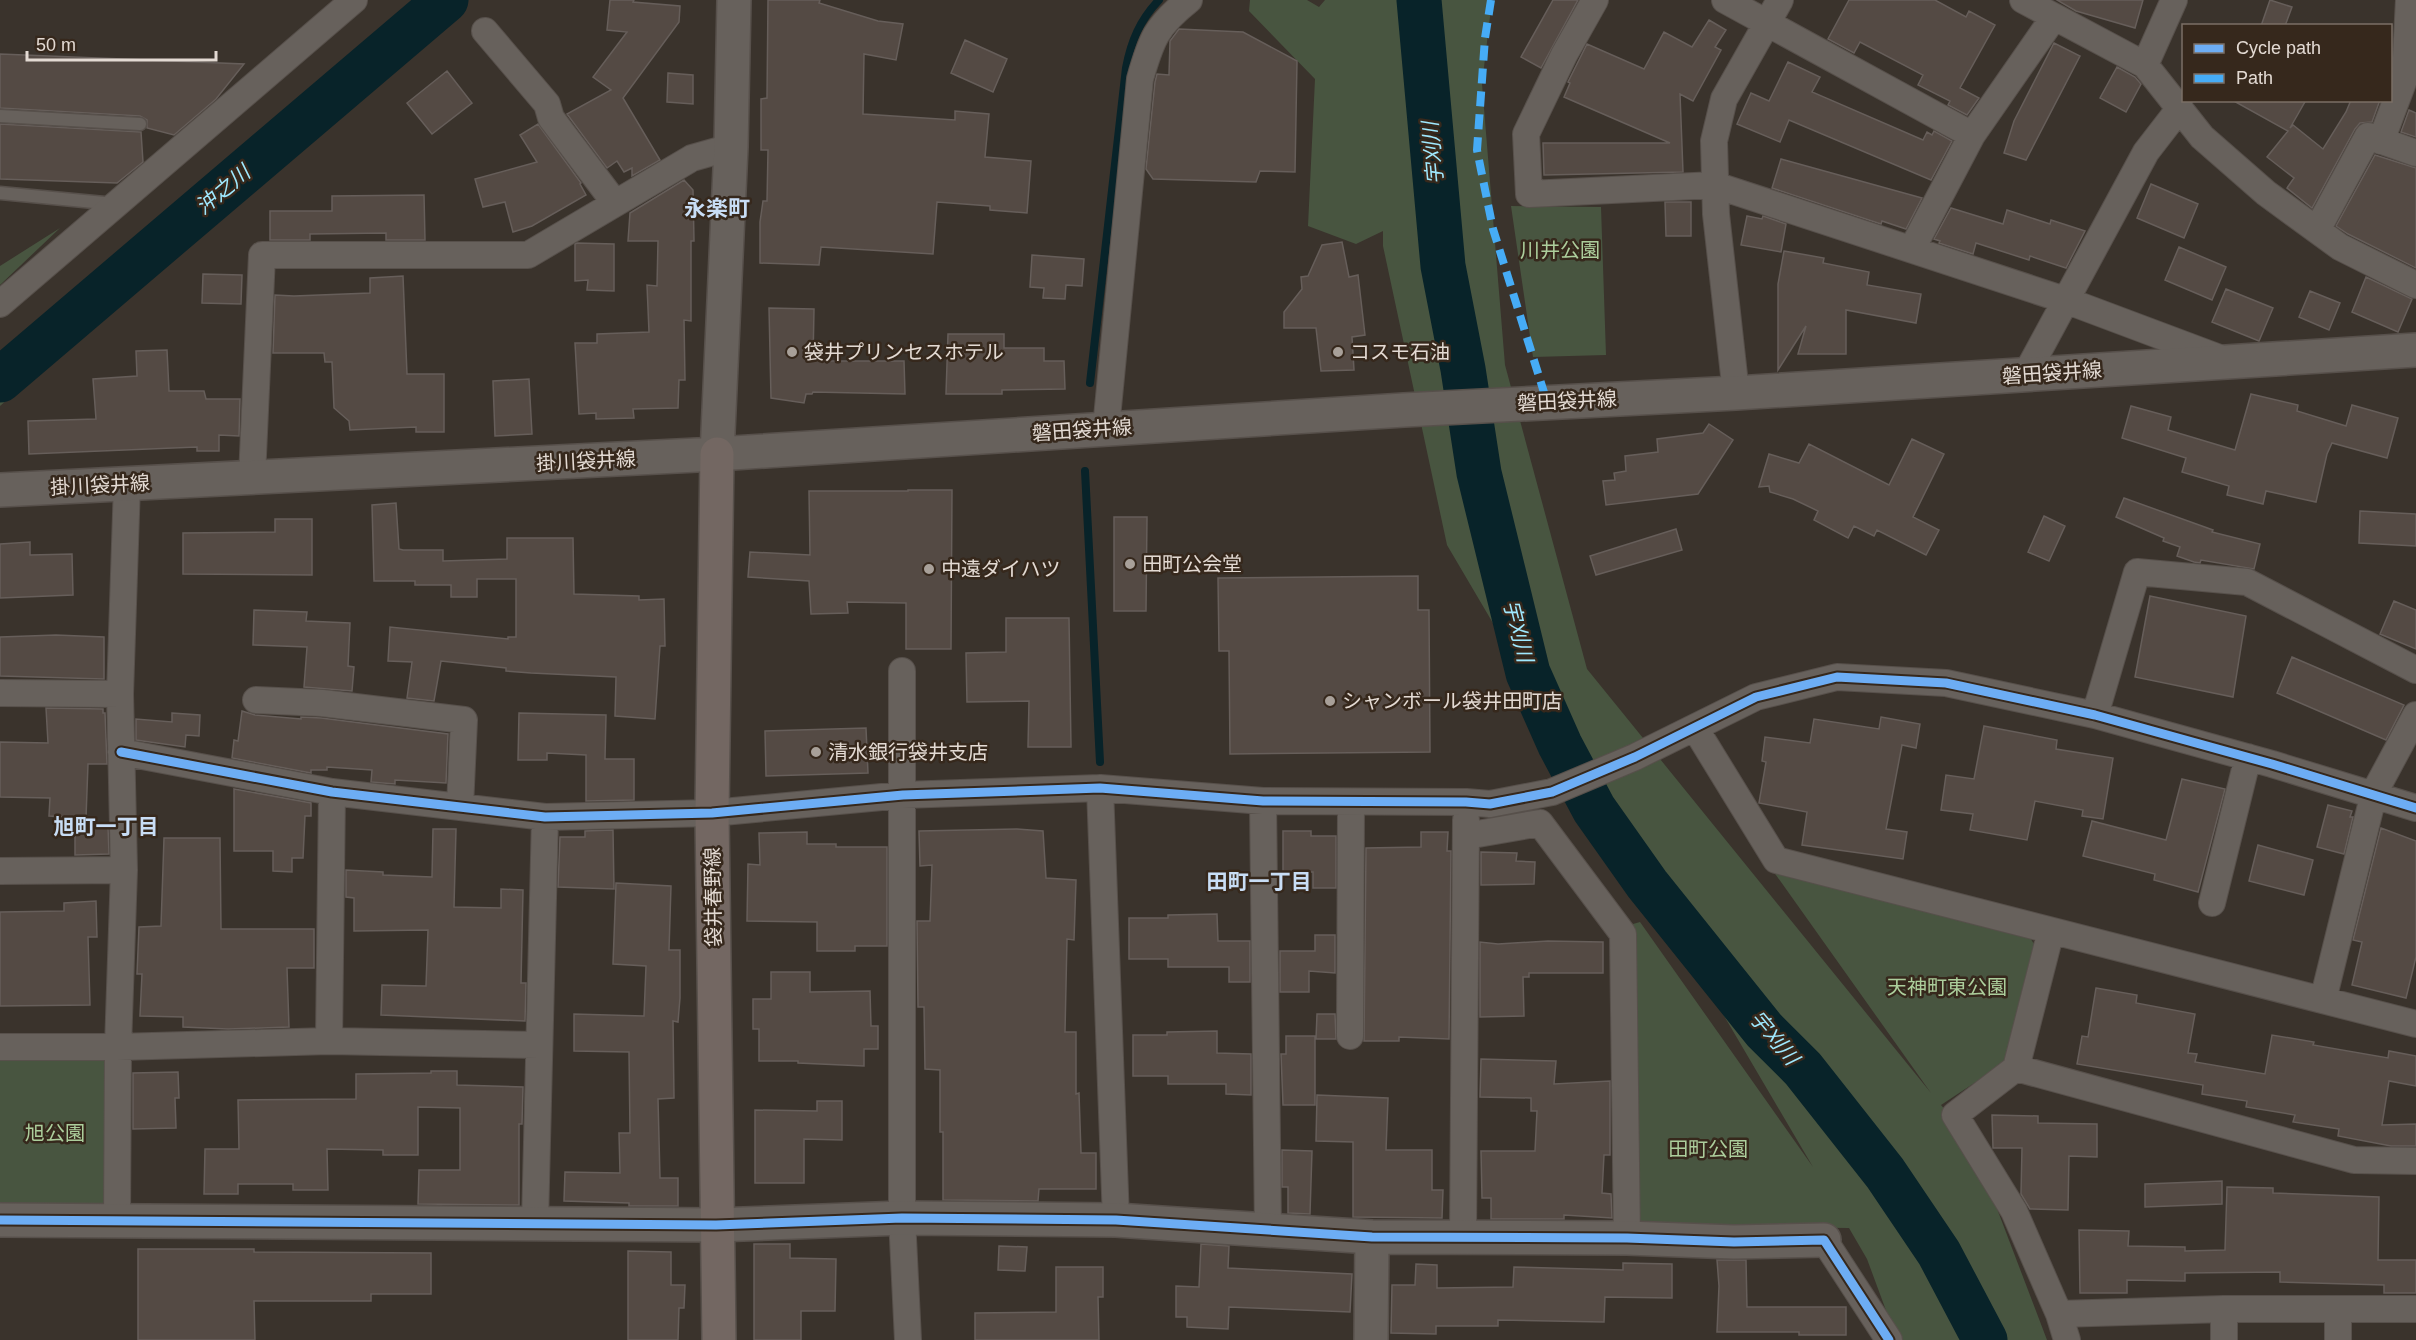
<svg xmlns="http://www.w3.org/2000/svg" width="2416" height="1340" font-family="Arial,'Noto Sans JP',sans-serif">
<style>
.green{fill:#485540}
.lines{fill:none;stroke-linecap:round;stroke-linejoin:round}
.stream{stroke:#082329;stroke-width:8}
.river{stroke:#082329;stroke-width:45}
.building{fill:#544a44;stroke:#665e5a;stroke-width:1.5}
.lane-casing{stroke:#57504b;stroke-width:15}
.street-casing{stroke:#57504b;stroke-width:28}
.secondary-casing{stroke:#57504b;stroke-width:36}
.primary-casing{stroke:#57504b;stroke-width:36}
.lane{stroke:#67615c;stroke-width:12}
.street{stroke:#67615c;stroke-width:26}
.secondary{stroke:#67615c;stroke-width:33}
.primary{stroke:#736762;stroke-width:33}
.quiet{stroke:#46acf6;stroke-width:8;stroke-dasharray:15 8;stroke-linecap:butt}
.cycleway-casing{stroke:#36281c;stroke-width:13}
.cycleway{stroke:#6dadf4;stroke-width:9}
.poi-dot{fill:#a8a099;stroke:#36281c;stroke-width:2}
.labels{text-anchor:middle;stroke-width:5;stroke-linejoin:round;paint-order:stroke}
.park-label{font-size:20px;fill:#acce9c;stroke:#36281c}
.poi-label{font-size:20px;fill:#e3dad3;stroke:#36281c;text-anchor:start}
.street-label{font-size:20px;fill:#e3dad3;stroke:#36281c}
.water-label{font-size:21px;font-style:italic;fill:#9fe9ff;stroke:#36281c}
.neighbourhood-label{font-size:21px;font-weight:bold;fill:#c8ddf5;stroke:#36281c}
.quarter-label{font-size:22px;font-weight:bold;fill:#c8ddf5;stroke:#36281c}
</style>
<rect width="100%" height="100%" fill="#3a332c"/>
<path class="green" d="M413,0H464L0,406V355Z
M1250,0H1307L1319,7L1325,0H1492L1482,84L1505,365L1587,669L1931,1093L1771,868L2027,933L2034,944L2006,1062L1941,1105L1972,1143L2047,1340H1897L1867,1259L1849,1228L1641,1226L1634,1219L1633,924L1640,922L1813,1167L1447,545L1383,246V231L1356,244L1308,226L1315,79L1249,11Z
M1511,206L1601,207L1606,355L1533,357Z
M60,228L0,285V266Z
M99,1055L109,1067L111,1200L102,1209L0,1210V1056Z"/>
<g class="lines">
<path class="stream" d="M1090,383L1126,68C1131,41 1140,20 1159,0
M1085,471L1100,762"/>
<path class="river" d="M1419,0L1443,266L1463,369L1479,473L1528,673L1560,745L1594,809L1647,884L1764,1030L1803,1069L1885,1173L1939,1253L1985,1340
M0,380L446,0"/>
</g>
<path class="building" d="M610,0H634L633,2L680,6L679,22L623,98L660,160L632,176V168L624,172L617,161L607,168L567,114L611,90L593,77L627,32L607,30Z
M768,0H820L819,3L878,21L903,24L896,60L864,54L863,114L955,120V111L989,114L985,157L1031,161L1027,213L990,210V206L937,202L933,254L821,247L819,265L760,263V222L763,201H767L768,150H761V99L767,98Z
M1553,0H1578L1541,68L1521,57Z
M1849,0H1935L1966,17L1969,11L1995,25L1960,88L1979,98L1967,115L1948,105L1950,101L1918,85L1923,75L1860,42L1854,53L1828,39Z
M2057,0H2143L2135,28L2076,11Z
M2270,0L2292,7L2285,26H2261Z
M1709,20L1726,30L1715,47L1721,50L1693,101L1680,94L1683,172L1544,175L1543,143H1670L1564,97L1570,83L1568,82L1587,44L1644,69L1664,32L1692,47Z
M1179,29L1243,32L1297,61L1295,172L1260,171L1256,182L1153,179L1146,169L1155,82L1157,74L1169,75L1170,41Z
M965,40L1007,59L993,92L951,73Z
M2054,43L2080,56L2026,160L2004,153L2014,121Z
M0,54L244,64L216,99L174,135L147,128V120L140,116L0,108Z
M1788,62L1820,77L1812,92L1923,140L1927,132L1932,135L1934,131L1952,141L1931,180L1789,120L1780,142L1737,124L1751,93L1769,101Z
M2117,67L2135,77L2141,84L2126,112L2100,98Z
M447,71L472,103L432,134L407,103Z
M668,73L693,75V104L667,102Z
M2232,100H2306L2290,128L2293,125L2323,149L2346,112L2351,100H2380L2372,122L2360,123L2355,129L2312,208L2287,188L2294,178L2267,157L2288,131Z
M2409,110L2416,113V137L2401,132Z
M0,124L141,132L143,162L117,183L0,179Z
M538,124L581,183L580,184L586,195L532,226L513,232L505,202L483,207L475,179L537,162L520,135Z
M2375,155L2416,168V268L2348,234L2336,226Z
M1781,159L1922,198L1906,229L1882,221L1881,224L1772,188Z
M684,180L693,190L694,241H691V321L684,320L685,380H679L678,408L633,409L634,418L596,419V413L579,414L575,343H597V334L649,332L647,285L657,286L658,241H628L630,213Z
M2151,184L2198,204L2184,238L2137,218Z
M424,195L425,240H386V233L310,234V240H270V211H332V196Z
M1665,202H1691V236H1666Z
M1951,208L2003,224L2007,210L2050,224L2051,220L2085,231L2066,268L2030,256L2029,260L1976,243L1973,254L1939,243L1940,241L1934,239Z
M1747,216L1762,219L1763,216L1786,224L1781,252L1741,245Z
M1342,242L1349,277L1358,275L1365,335L1352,337L1354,370L1321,371L1316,328H1284V312L1302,289L1301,277L1308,276L1322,245Z
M577,243L614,244V291L587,290L588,280L575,281V244Z
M2179,247L2226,267L2212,300L2165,280Z
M1784,251L1824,258L1823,263L1869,272L1867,285L1921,294L1916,323L1846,310V354H1798L1806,326L1778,370V284Z
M1032,255L1084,259L1082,286L1066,285L1065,299L1043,298L1044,288L1030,287Z
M203,274L242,275L241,304L202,303Z
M403,276L407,374H444V432H416V427L350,430L349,421L334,408L332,362H325L324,353H273L275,295L294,296L370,293V278Z
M2366,277L2412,299L2398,332L2352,312Z
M2226,289L2273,308L2259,341L2212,322Z
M2310,291L2340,303L2329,330L2299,317Z
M769,308L814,309L813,361H904L905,394L813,392L812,394H806L804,403L771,398Z
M948,334H1004V348H1044V361H1064L1065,389L1002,390V394H946Z
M167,350L169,391H204L206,399H240L239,436L219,435V451H197V447L29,454L28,421L96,419L93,379L137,376L136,351Z
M529,379L532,434L495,436L493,381Z
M2251,394L2298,405L2297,411L2346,426L2352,405L2398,418L2387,458L2332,443L2327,454L2316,502L2266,491L2263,504L2227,495L2229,486L2182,472L2186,458L2122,438L2131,406L2171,417L2168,430L2235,450Z
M1709,424L1733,440L1698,494L1606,505L1603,481L1615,480L1614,473L1626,471L1625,456L1658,452L1657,439L1703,433Z
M1912,439L1944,454L1913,517L1939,530L1926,555L1877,530L1874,536L1854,526L1848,538L1814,520L1818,511L1793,499L1770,492L1769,486L1759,487L1769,454L1799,463L1809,444L1889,485Z
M908,490H952L951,649H906V603L847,602L848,613L811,614L809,581L748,577L750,552L810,555L809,491H908Z
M2124,498L2213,530L2212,532L2260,544L2254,569L2201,560L2200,563L2194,562L2177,556L2180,547L2163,541L2164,538L2116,517Z
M396,503L399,549L403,550H443V561L507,559V538H573L574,594L639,596V600L664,599L665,646H660L655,719L615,716L616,677L531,673L506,671V668L441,661L434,701L407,698L412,662L388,661L390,627L508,639V637H516V579H477V597H451V585H415V581H374L372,505Z
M2360,511L2416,514V546L2359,543Z
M2044,516L2065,526L2049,561L2028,552Z
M1114,517H1147L1146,611H1114Z
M275,519H312V575L183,574V533L275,532Z
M1676,529L1682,550L1596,575L1590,556Z
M30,542V555L72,554L73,595L0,598V544Z
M1418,576V610H1429L1430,752L1230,754L1229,651H1219L1218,578Z
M2150,596L2246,616L2233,697L2135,677Z
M2394,601L2416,610V649L2380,634Z
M254,610L307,612L306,621L350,623L348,666L354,667L352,691L304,687L307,647L253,645Z
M1006,618H1069L1071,747H1028L1029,701L967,702L966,653L1006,652Z
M56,635L104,637V679L0,676V637Z
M2292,657L2404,705L2386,740L2277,693Z
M46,708L103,709V713H105L107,764H88L86,818L49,816L50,798L0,797V742L48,743Z
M242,711L255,715L301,719V717L321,718L448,734L446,783L395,780V784L371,782L372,770L327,767V770H311V773L232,758L234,740L238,741Z
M172,713L200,715L199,736L186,735L185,747L136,740V719L172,722Z
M519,713L606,715L605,759H634V800L586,801V755L547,753V760H518Z
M1881,717L1920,724L1916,748L1902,745L1886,829L1907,832L1903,859L1802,845L1807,812L1759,803L1766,762L1762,761L1765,737L1810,743L1814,719L1879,729Z
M1984,726L2057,740L2056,749L2113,758L2103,819L2082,816L2083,810L2035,801L2027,840L1970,830L1973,814L1941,810L1946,775L1974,779Z
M866,728L868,773L766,776L765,731Z
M2182,779L2225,789L2198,892L2154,880L2155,874L2083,856L2092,821L2166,840Z
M234,789L311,803V816H305L303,858H292V872L273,871V851H234Z
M2328,805L2352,811L2350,817H2353L2344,854L2317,847Z
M108,827L109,854L75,855V828Z
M2381,828L2416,841V957L2406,998L2352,985L2362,942L2353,940Z
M433,829H456L454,907L501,908V889L523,890L521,983H526L525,1021L381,1015L382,985L426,986L428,930L354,931V898L346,897V870L383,872V875L432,877Z
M1017,829L1043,831L1046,878L1076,880L1074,940L1067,939L1065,1032H1076V1094L1079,1093L1081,1153H1096V1189H1039L1038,1201L943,1200V1132H940V1070L925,1069L924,1007H918L917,921H930L932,865L920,866L919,831Z
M613,830L614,889L558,887L560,837H585V831Z
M1283,831H1311V836H1336V888H1313V872H1283Z
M807,832V844H836V847H887V946H855V951H817V922L747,921L748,864L760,865L759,833Z
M1421,832H1448L1447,851H1451L1449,1039L1399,1037V1041H1364L1366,848L1421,847Z
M164,838H220L221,929H314V968H287L289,1027L228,1029L183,1027V1017L140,1016L142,974H137L139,927L161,926Z
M2258,845L2313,860L2304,895L2249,881Z
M1481,852L1517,853L1516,861L1535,862L1534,884L1481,885Z
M616,883L671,886L669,950H680V998L678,1022L673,1021L674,1098L658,1099L660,1178H678V1206H629V1203L564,1201L565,1172L620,1173L619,1133H630L629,1052L574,1051V1014L644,1016L646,966L613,964Z
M96,901L97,937H88L90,1005L0,1006V912L64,911V903Z
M1217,914L1218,941H1250V982H1229V967H1168V959H1129V918H1168V915Z
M1315,935H1335V973L1309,971V992H1280V951H1315Z
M1548,941L1603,942V973H1529V977H1523L1524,1016L1480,1017V942L1498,944Z
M771,972H810V992L870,991L871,1026H878V1049H864V1066L798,1063V1061H759V1029H753V999H771Z
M2096,988L2137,995L2136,1003L2195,1014L2188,1053L2197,1054L2195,1062L2265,1074L2272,1035L2314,1042L2313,1045L2388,1058L2389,1051L2416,1056V1086L2389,1081L2382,1125L2416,1124V1146H2391L2338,1136L2339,1129L2293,1122L2295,1115L2246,1107L2247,1101L2202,1094L2203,1085L2077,1064L2082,1036L2088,1037Z
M1317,1014H1335L1336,1039H1316Z
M1217,1031V1053L1251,1054V1095L1226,1094V1084H1168V1076H1133V1035H1167V1032Z
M1286,1036H1315V1105H1283L1281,1054H1286Z
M1481,1059L1556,1061L1554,1084L1610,1081V1155H1604L1602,1193L1611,1194L1612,1218L1564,1215V1219H1491V1198H1482L1481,1151H1535L1537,1111H1531V1098L1480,1097Z
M431,1071H457V1085L523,1087L522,1124H519V1205L418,1204L419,1170H460V1108L418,1107V1155H383V1150L327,1149L328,1190H293V1184H238V1194H204L205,1149H239L238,1100L356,1099V1074L431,1073Z
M178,1072L179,1098H175L176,1128L133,1129V1073Z
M1317,1095L1388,1098L1386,1150H1432V1190H1443L1442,1218L1353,1217V1142L1316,1141Z
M817,1101H842V1140L804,1139V1183H755V1110L817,1111Z
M1992,1115L2038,1116V1123L2097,1124V1157L2069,1156L2068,1210L2030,1209L2021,1194L2022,1148H1993Z
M1282,1150L1312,1151L1310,1214L1288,1213V1187H1282Z
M2222,1181V1204L2145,1207V1184Z
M2227,1187L2273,1188V1193L2379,1197L2378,1260H2416V1293H2384V1285L2280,1282V1272L2185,1273V1281L2127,1280V1293H2080L2079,1230L2129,1231L2128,1246L2185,1247V1251L2225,1250Z
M754,1244H790V1258L836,1259L835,1311H801V1340H754Z
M1201,1244L1229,1246L1228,1268L1352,1274L1350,1312L1229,1307L1228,1329L1187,1327V1317H1176V1286L1199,1287Z
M999,1246L1027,1247L1025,1271L998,1270Z
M138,1249H254V1252L431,1253V1294H371V1301H254L255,1340H138Z
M628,1251L671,1252V1285H685L684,1308H679L678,1340H628Z
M1717,1260H1746L1747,1307H1846V1335H1799V1332H1717L1719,1286Z
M1623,1263L1672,1264V1298L1605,1297L1604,1322L1498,1320V1326H1436V1334L1391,1333L1392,1285H1415L1416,1264L1437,1265V1288L1513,1287L1514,1267L1623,1270Z
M1056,1267H1103V1297H1098L1099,1340H975V1313L1056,1312Z"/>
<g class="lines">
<g class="lane-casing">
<path id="lane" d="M0,116L140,124
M0,193L115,204"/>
</g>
<g class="street-casing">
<path id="street" d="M1595,0L1564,55L1526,134L1529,194L1715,185L2065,300L2225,360
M1725,0L1972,135
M2023,0L2145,65L2202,137L2266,193L2340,247L2416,285
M485,31L547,104L551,118L615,203
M2145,65L2174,0
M2381,141L2405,77L2409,0
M2317,230L2368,136L2416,153
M1912,249L1972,135L2054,17
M0,304L354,0
M2026,374L2146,152L2180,108
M1736,393L1716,214L1714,141L1724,99L1780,0
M1106,428L1140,79C1151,40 1156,26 1189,0
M252,477L262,255H528L692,158L731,147
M902,671V1218L908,1340
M0,693L120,694
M256,700L322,703L464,720L460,807
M2095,715L2137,572L2247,582L2416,670
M1695,728L1776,860L2416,1024
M121,752L332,792L545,817L712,813L903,795L1100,788L1263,801L1466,802L1490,804L1552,792L1635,757L1756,697L1837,677L1946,683L2095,715L2272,764L2416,808
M1100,788L1116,1220
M1263,801L1268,1230
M1466,836L1540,823L1623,934L1627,1238
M0,871L124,870
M2212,903L2248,757
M2051,931L2016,1068L1955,1115L2014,1211L2059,1314L2224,1309H2416
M2323,1000L2374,793L2416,715
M1350,1036L1351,802
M329,1041L538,1045
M0,1047H118L329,1041L332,792
M2016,1068L2354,1160L2416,1161
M117,1220L118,1047L124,870L120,694L127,484
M535,1223L545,817
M1463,1237L1466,820
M1824,1240L1889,1340
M2338,1309V1340
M2059,1314L2067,1340
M2224,1340V1309"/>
</g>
<g class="secondary-casing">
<path id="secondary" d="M717,454L731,147L734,0
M0,490L717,454L1404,410L1736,393L2416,350
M0,1220L716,1225L902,1218L1116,1220L1372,1237L1627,1238L1734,1242L1824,1240
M1371,1340L1372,1237"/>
</g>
<g class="primary-casing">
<path id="primary" d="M717,454L712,813L719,1340"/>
</g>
<use href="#lane" class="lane"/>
<use href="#street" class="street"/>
<use href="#secondary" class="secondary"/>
<use href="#primary" class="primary"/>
<path class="quiet" d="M1491,0L1485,38L1477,150L1493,229L1547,402"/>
<g class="cycleway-casing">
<path id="cycleway" d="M121,752L332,792L545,817L712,813L903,795L1100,788L1263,801L1466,802L1490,804L1552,792L1635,757L1756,697L1837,677L1946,683L2095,715L2272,764L2416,808
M0,1220L716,1225L902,1218L1116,1220L1372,1237L1627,1238L1734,1242L1824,1240L1889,1340"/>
</g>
<use href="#cycleway" class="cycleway"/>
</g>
<g class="poi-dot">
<circle cx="792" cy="352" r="6"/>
<circle cx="1338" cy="352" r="6"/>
<circle cx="1130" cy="564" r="6"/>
<circle cx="929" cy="569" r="6"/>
<circle cx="1330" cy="701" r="6"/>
<circle cx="816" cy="752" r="6"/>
</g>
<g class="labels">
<g class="park-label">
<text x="1560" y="257">川井公園</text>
<text x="1947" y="994">天神町東公園</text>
<text x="55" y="1140">旭公園</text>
<text x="1708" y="1156">田町公園</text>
</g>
<g class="poi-label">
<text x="804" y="359">袋井プリンセスホテル</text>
<text x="1350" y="359">コスモ石油</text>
<text x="1142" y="571">田町公会堂</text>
<text x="941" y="576">中遠ダイハツ</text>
<text x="1342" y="708">シャンボール袋井田町店</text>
<text x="828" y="759">清水銀行袋井支店</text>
</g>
<g class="street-label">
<text transform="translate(2052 373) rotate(-4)" y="7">磐田袋井線</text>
<text transform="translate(1567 401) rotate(-3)" y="7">磐田袋井線</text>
<text transform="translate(1082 430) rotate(-4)" y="7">磐田袋井線</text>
<text transform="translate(586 461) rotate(-3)" y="7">掛川袋井線</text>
<text transform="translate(100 485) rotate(-3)" y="7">掛川袋井線</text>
<text transform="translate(713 897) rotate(-91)" y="7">袋井春野線</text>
</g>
<g class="water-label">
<text transform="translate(1433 153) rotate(-95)" y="7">宇刈川</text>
<text transform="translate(223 190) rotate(-40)" y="7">沖之川</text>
<text transform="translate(1518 631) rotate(76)" y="7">宇刈川</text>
<text transform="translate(1774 1038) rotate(50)" y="7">宇刈川</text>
</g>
<g class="neighbourhood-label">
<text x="106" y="834">旭町一丁目</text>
<text x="1259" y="889">田町一丁目</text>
</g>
<g class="quarter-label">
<text x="717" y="216">永楽町</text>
</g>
</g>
<rect x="2182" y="24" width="210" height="78" fill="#36281c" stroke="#7b6f65" stroke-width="1.5"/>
<rect x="2194" y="44" width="30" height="9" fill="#6dadf4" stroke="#7b6f65" stroke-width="1.5"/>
<text x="2236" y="54" font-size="18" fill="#e3dad3">Cycle path</text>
<rect x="2194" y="74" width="30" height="9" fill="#46acf6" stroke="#7b6f65" stroke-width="1.5"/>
<text x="2236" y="84" font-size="18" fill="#e3dad3">Path</text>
<path d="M27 51v9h189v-9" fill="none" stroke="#e3dad3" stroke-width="3"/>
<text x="36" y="51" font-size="18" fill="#e3dad3" stroke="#36281c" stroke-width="4.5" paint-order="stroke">50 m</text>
</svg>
